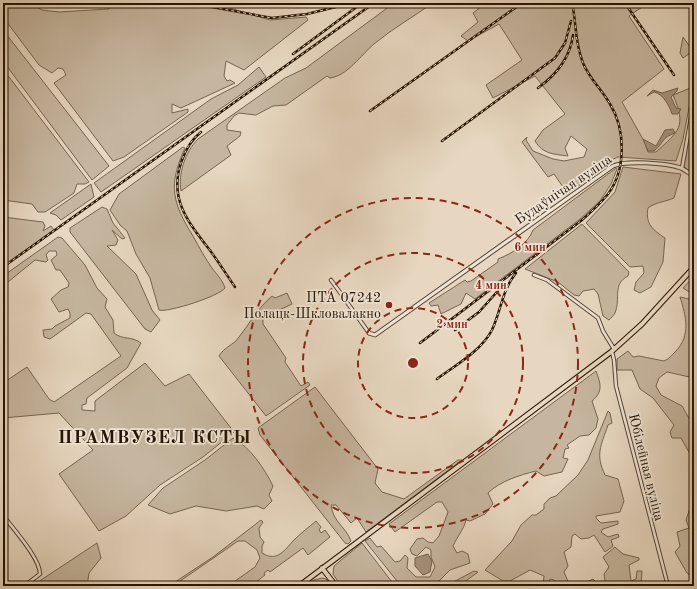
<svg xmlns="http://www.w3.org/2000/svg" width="697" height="589" font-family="'Old Standard TT',serif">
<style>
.green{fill:#c6b69f;stroke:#766450}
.water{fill:#a5947f;stroke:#72604c}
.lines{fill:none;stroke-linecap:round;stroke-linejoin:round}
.minor-casing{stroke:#564430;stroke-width:4.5}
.tertiary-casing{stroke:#564430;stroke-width:5}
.primary-casing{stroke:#261300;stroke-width:6}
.minor{stroke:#efe5d6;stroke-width:2.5}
.tertiary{stroke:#efe5d6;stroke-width:3}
.primary{stroke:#e7d7c0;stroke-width:4}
.rail-casing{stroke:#261300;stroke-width:2.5}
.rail{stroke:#efe5d6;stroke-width:1;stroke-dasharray:3;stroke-linecap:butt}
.ring{fill:none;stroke:#8f2418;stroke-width:2;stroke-dasharray:7 5}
.poi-dot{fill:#8f2418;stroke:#efe5d6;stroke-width:1.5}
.labels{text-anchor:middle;stroke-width:3.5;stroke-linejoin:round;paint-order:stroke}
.street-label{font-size:14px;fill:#261300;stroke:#efe5d6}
.poi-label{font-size:14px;fill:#261300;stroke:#efe5d6;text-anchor:end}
.district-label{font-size:18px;font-weight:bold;letter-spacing:1px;fill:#261300;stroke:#efe5d6}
.centre{fill:#8f2418;stroke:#efe5d6;stroke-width:2}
.ring-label{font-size:12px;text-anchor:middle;font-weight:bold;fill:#8f2418;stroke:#efe5d6;stroke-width:3.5;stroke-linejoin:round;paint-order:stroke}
</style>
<rect width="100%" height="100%" fill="#e7d7c0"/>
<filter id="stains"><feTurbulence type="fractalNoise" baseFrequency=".005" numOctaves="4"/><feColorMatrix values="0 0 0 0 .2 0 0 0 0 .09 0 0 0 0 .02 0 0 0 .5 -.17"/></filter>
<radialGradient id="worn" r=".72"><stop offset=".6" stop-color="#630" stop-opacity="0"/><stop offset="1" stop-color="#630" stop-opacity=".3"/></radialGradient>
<path class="green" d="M3,3H31L42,10L59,12L109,9V3H213L270,20L306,17L308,20L244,70L226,61L224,76L227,81L230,80L235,83L181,108L172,104V113L188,109V112L124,157L113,161L54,83L66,75L63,69L58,68L52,73L39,65L3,17Z
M394,3H433C413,17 392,29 374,44C361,55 347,76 330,78L327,76L286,105L273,106L256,115L239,113L234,116L227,125V130L241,132L240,136L227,146L231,155L181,191C178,174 185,152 198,139L285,78L306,68Z
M486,3H648L629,16L664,69L622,102L644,141L648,152H656C679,131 687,127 673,95L693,87L683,139L676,161L618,157L611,160V163L564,196L561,192L563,187L554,174L548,177L522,142L527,137L526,140L533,151L553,159L564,161L584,157L587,149L571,136L565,148L568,156C553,154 543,154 535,141L543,130L565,114L535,76L493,98L486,85L522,60L499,24L468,41L461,36L478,22L473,13Z
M3,30L109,166L92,180L3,61Z
M683,37L693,51L683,58L680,53Z
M259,67L266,77L101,192L94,183L211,99L238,85Z
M3,69L89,182L85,184H77L74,193L45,212H38L32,204L3,200Z
M694,129V174L686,169L683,165L690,132L693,133Z
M183,147L185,148C168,185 172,202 193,236C199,247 205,258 212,268C217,275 222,279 225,288C220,296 167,313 159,310L150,278L136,254L127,231L120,225L110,210L119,194Z
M623,167L681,174L674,198C665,202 656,202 648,208C645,224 653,230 665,238L663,262L651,287L640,293L634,290L636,282L644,273L643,266L630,267L586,223L615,192Z
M616,168L617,169L611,184L600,201L580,219L475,299L466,293L461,304L441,314L438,305L431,306L429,303L465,280L467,282L471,281L498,262V259C511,254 528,244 533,230Z
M91,184L94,197L61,220L56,215L50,213Z
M102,207L107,209L113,223L125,238L122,239L112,230L118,240L116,245L107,246L136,274L152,310L160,320L151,332L145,329L70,232V228Z
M3,217L43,222L45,226L43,231L51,226L54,230L3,266Z
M582,224L629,272L628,276C612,284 621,298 615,313C614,315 611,318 609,320L603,316L598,294L594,289L583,291L579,296L574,295L558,282L525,269Z
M58,237L62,238L85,265L97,288L107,299L105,307L113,320L114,333C122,340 132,336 141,343L127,368L87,398L86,404L82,405V410L95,411V401L145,363L165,386L189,374L234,432L203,457L160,485L126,516L99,531L59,474L93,450L59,413L3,418V383L27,367L49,399L54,402L121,356L91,314L86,313L50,339L44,337L43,330L52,329L55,326L70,318V313L68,309L59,312L51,299L61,290L68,287L69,283L60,270H56L51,260L57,255L56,251H49L46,255L48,260L46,262L35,260L3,286V276Z
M694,276V295L683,288Z
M287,293L292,304L263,318V324L286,358L285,362L301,386L308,382L310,385L266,416L219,356C224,347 234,345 239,337C250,323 258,308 272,296L275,298Z
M680,297L689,299L694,303V378L667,372L659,378L656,386L661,395L682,406L694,427V456L690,454L681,438H672L670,432L674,425L653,398L640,389L632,370H617V359L628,351L633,357L639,356L664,361C669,359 672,355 676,351C691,335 686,316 680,297Z
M596,371C601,384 603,392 592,401L598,419L596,428L589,435L580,436L567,445L569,448L565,449L563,458L568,459L562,472L544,476L536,471C520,475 500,481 488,493L493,504L485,514L470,521L466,520C464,529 457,537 453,546L457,553L462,551L468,554L470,563L450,570L439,581L415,586H401L365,541L370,538L377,547L381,546L395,562L400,561L405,555L408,558L407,568L416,577H430L435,567L431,557V550L426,547L417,556L412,554L410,549L417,539L423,538L428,542L433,543L439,536L448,512L442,502H437L395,532L389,524Z
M315,387L378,469L375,483L382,492L404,499L458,460H462L366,532L357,518L351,523L336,505H331C333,522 346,527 351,541L348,544L345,543L260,435L258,428Z
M608,411L610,413L612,423L608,425C601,446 595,454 605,475L618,479L624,501L620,512L596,516V518L601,523L618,521V524L603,529L601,532L608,537L618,534L619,537L611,540L613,546L605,552L594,535L589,538L581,539L575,534L572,536L571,547L564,552L568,566L564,572L570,586H556L554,580L550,579L548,586H543L544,576L530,570L510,581H503L485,570L512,541L521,525L532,515H536L544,509V504L550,498L556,496L578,475L588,460Z
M233,438C251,448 264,468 273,486L269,495L272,501L264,509L257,506L226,511L196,506L170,514L148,505L163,488L205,460Z
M694,496V579L687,573L675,552L680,546L677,532L689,528L686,520Z
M261,520L263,522L259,528L260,537L264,542L262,546V553C278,563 285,549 295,539C301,533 309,527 316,521L321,527L319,530L321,533L325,530L330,537L308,555L303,548L270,572L268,570L264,573L265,575L251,586H228L255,567L260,558L257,550L245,541H238L173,586H169L213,557Z
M97,543L101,558L89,573L87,586H32Z
M362,543L395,586H341L333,574L334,566Z
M615,547L623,554L639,558V560L629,565L631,581L636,579L637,571H642L641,586H579L593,579L600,586L605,581L604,574L609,567L603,557Z
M474,571L478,572L459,586H446Z
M322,578L326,579L333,586H305L314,580Z"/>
<path class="water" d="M678,88L677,91L671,97L676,108L681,109L678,114H672C669,105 663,94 654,92L647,96L653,90L662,93Z
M673,129L675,133C661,138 664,143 654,151H648L643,139L656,146L665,130Z
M428,554L432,561L430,572L423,575L415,566V558Z"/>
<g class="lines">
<g class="minor-casing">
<path id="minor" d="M313,3L328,5L341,3
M682,168L694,101
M534,275L547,280L598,318L603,331L614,349
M331,280L369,333
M612,352L614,360L616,386L668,586
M3,515C13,529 40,558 40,574L24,586"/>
</g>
<g class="tertiary-casing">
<path id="tertiary" d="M369,333L375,335L613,166C626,160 666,163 681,168C685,170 690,174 694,176"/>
</g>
<g class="primary-casing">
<path id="primary" d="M322,568L336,586
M299,586L611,352L642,324L694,267"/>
</g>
<use href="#minor" class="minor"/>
<use href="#tertiary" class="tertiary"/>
<use href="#primary" class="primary"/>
<g class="rail-casing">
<path id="rail" d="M190,3L272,18L307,14L352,3
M625,3L674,75
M441,6L445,3
M293,54L362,3
M538,88C556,75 570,59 573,35
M370,111L522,3
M201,132C191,140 186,149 182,160C168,197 187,221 209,249C218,261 226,274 235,287
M442,141L555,58L565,43L571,21
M3,267L374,3
M455,330L479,312L505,283
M420,343L582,220C591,212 600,204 608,194C626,170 626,130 610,104C602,90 589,78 583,63C574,40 577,25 572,3
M437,379C456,365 481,351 492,330C501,311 502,290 516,273"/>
</g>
<use href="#rail" class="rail"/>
</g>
<g class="ring">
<circle cx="413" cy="363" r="55"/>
<circle cx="413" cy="363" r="110"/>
<circle cx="413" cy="363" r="165"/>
</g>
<circle class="poi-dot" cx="389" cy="305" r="4"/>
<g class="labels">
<g class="street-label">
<text transform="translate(563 189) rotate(-34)" y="5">Будаўнічая вуліца</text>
<text transform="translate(647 467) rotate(76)" y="5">Юбілейная вуліца</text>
</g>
<g class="poi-label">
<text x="381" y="302">ПТА 07242<tspan x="381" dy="16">Полацк-Шкловалакно</tspan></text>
</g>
<g class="district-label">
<text x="155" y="443">ПРАМВУЗЕЛ КСТЫ</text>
</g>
</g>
<circle cx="413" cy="363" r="6" class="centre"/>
<g class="ring-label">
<text x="530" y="251">6 мин</text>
<text x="491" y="289">4 мин</text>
<text x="452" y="328">2 мин</text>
</g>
<rect width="697" height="589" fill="none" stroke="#e7d7c0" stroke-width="16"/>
<rect x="4" y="4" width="689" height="581" fill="none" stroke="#261300" stroke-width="2"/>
<rect x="8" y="8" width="681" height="573" fill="none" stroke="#261300"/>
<rect width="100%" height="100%" filter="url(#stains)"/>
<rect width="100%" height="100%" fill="url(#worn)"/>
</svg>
